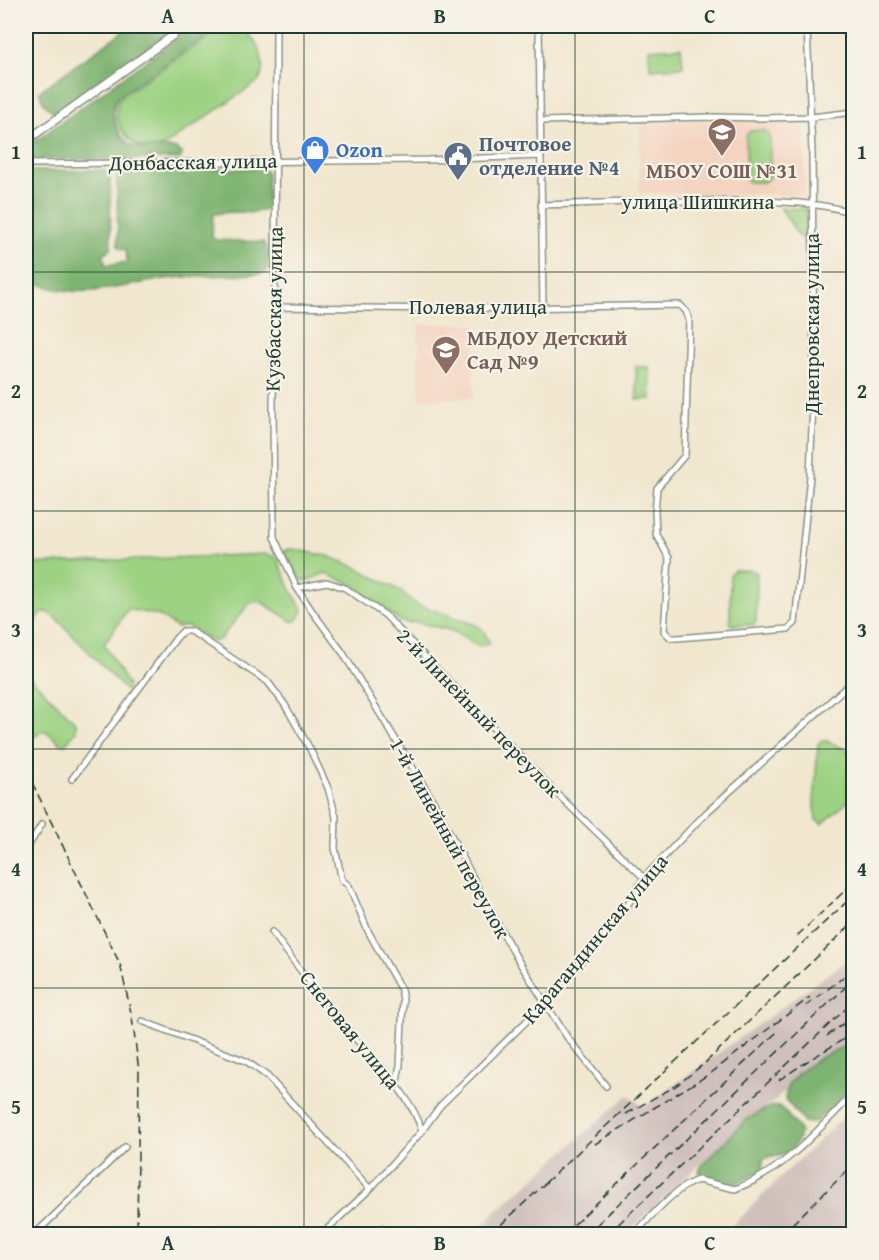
<svg xmlns="http://www.w3.org/2000/svg" width="879" height="1260" font-family="'Gentium Book Plus',serif">
<style>
.built{fill:#f4d3c0}
.industrial{fill:#d0c0bc}
.green{fill:#9dd283;stroke:#5e885c;stroke-width:1.5}
.forest{fill:#7eb471;stroke:#4e7852;stroke-width:1.5}
.lines{fill:none;stroke-linecap:round;stroke-linejoin:round}
.street-casing{stroke:#889282;stroke-width:8}
.secondary-casing{stroke:#889282;stroke-width:10}
.street{stroke:#fff;stroke-width:5}
.secondary{stroke:#fff;stroke-width:7}
.rail{stroke:#1f3d34;stroke-width:1.5;stroke-dasharray:9 4.5;stroke-linecap:butt}
.grid{fill:none;stroke:#1f3d34;stroke-width:1.5;stroke-opacity:0.55}
.labels{text-anchor:middle;stroke-width:4.5;stroke-linejoin:round;paint-order:stroke}
.service-label{font-size:21px;font-weight:bold;fill:#4e5e75;stroke:#f7f3e8;text-anchor:start}
.shop-label{font-size:21px;font-weight:bold;fill:#366cbe;stroke:#f7f3e8;text-anchor:start}
.street-label{font-size:21px;fill:#1f3d34;stroke:#f7f3e8}
.education-label{font-size:21px;font-weight:bold;fill:#785e54;stroke:#f7f3e8}
.neatline{fill:none;stroke:#1f3d34;stroke-width:2}
.grid-label{font-size:20px;text-anchor:middle;font-weight:bold;fill:#1f3d34}
</style>
<rect width="100%" height="100%" fill="#f7f3e8"/>
<filter id="ink" filterUnits="userSpaceOnUse"><feTurbulence type="fractalNoise" baseFrequency=".0167" numOctaves="2"/><feDisplacementMap in="SourceGraphic" scale="12" xChannelSelector="R" yChannelSelector="G"/><feConvolveMatrix kernelMatrix="1 2 1 2 8 2 1 2 1" color-interpolation-filters="sRGB"/></filter>
<filter id="wash" filterUnits="userSpaceOnUse"><feTurbulence type="fractalNoise" baseFrequency=".008" numOctaves="4" result="noise"/><feDisplacementMap in="SourceGraphic" scale="24" xChannelSelector="R" yChannelSelector="G"/><feGaussianBlur stdDeviation="1.35" result="paint"/><feColorMatrix in="noise" values="0 0 0 0 0 0 0 0 0 0 0 0 0 0 0 0 0 1.4 0 .05"/><feComposite in="paint" operator="in"/></filter>
<g filter="url(#wash)">
<rect width="100%" height="100%" fill="#f1e7cf"/>
<path class="built" d="M804,119L805,195L639,193L640,121Z
M418,324H476L473,398L419,399Z"/>
<path class="industrial" d="M853,956V1050L812,1069L689,1174L626,1234H472L500,1208L628,1095L644,1107Z
M853,1108V1234H724L786,1172Z"/>
<path class="green" d="M228,27C254,26 270,60 259,81L165,145C160,146 156,149 151,149C127,148 106,116 122,96L220,30Z
M681,47L683,67L650,69L649,49Z
M764,130L770,136V177L764,182H749L746,178V136L750,131Z
M781,208L806,209V237H799Z
M636,367H649L651,399L637,400Z
M292,549L328,556L353,566L399,590L416,604L476,625L483,630L490,644L477,646L453,631L416,622L408,623L400,621L351,584L325,573L307,581L302,580L284,554L286,550Z
M267,554L277,558L291,590L303,610L298,620L293,622L260,601L250,603L220,639L214,642L187,626L177,628L160,616L128,609L104,644L128,686L127,692L57,619L47,612L42,613L26,631V564Z
M734,570H751L757,573L756,621L754,625H732L730,623V575Z
M26,673L76,723V731L65,744H61L46,731H42L26,743Z
M821,741H827L854,753L853,797L822,824L816,820L814,802L818,744Z"/>
<path class="forest" d="M123,26H177L57,111H52C46,107 40,99 40,91L123,31Z
M194,26H227L219,28L120,95C113,103 112,112 115,122C130,169 169,135 182,154L180,159H26V148Z
M262,168L267,172L268,207C254,219 230,207 213,215L212,237L216,240L263,242C269,249 269,262 267,271L261,274C232,275 202,275 173,278C126,283 69,306 26,277V171L103,170L110,174L111,249L103,254L106,265L127,262L126,250L118,247L117,175L124,171Z
M853,1042V1087L814,1123L804,1122L785,1099L788,1085L798,1073L820,1058Z
M775,1106H780L800,1130C800,1141 792,1150 782,1155C774,1159 774,1152 763,1160V1170L733,1185L702,1177L699,1171L702,1165L746,1120L761,1111Z"/>
</g>
<g filter="url(#ink)">
<g class="lines">
<g class="street-casing">
<path id="street" d="M276,26L275,289L273,403L274,537L297,588L312,611L343,653L436,806L487,905L518,960L567,1037L606,1086
M539,26L543,307
M540,121L711,117L761,118L811,117L854,112
M26,164L428,160L541,156
M541,205C607,203 673,200 740,201C780,202 814,201 854,213
M275,307L453,309L680,305L686,311L689,320L685,455L657,488L655,512L656,534L669,558L664,631L671,638H677L788,629L795,623L810,476L814,378L812,152L807,26
M297,588L327,582L345,588L385,615L549,786L644,878
M72,779L177,637L183,631H190L200,637L268,682L285,705L310,749L328,788L336,817L335,848L342,880L349,886L368,931L401,990L403,1000L400,1065L396,1086
M26,850L42,824
M272,932C297,966 322,999 349,1031C374,1061 410,1092 422,1131
M142,1021L246,1061L267,1076L370,1189
M35,1234L125,1147
M322,1234L370,1189L422,1131L440,1106L545,1003L624,911L644,878L676,844L707,812L854,680
M634,1234C651,1217 675,1187 698,1180L735,1189C784,1171 818,1130 854,1093"/>
</g>
<g class="secondary-casing">
<path id="secondary" d="M26,141L186,26"/>
</g>
<use href="#street" class="street"/>
<use href="#secondary" class="secondary"/>
<path class="rail" d="M26,770L120,964L132,1017L139,1071L137,1234
M797,936L854,882
M806,1006L854,969
M827,1036L854,1016
M779,1080L809,1060L854,1033
M626,1114L677,1085L705,1063L854,922
M595,1144L711,1073L810,997
M545,1183L854,895
M372,1234L383,1224
M385,1234L390,1230
M491,1234L550,1179
M564,1234L777,1032
M587,1234L854,979
M608,1234L854,1001
M782,1234L854,1164"/>
</g>
</g>
<path class="grid" d="M304,26V1234M575,26V1234M26,272H854M26,511H854M26,749H854M26,988H854"/>
<defs>
<g id="school-pin" transform="scale(1.5)"><path d="M0 17L-7.5 6A9.5 9.5 0 1 1 7.5 6Z" fill="#8d6e63" stroke="#f7f3e8"/><path d="M0-5L7-2L0 1L-7-2ZM-4 1L0 2.5L4 1V4Q0 6-4 4Z" fill="#fff"/></g>
<g id="shop-pin" transform="scale(1.5)"><path d="M0 17L-7.5 6A9.5 9.5 0 1 1 7.5 6Z" fill="#3f7fe0" stroke="#f7f3e8"/><path d="M-5-2.5h2.3a2.7 3.5 0 0 1 5.4 0H5L5.5 6h-11ZM-1.5-2.5h3a1.5 2.3 0 0 0-3 0Z" fill="#fff"/></g>
<g id="civic-pin" transform="scale(1.5)"><path d="M0 17L-7.5 6A9.5 9.5 0 1 1 7.5 6Z" fill="#5c6f8a" stroke="#f7f3e8"/><path d="M-.6-6.5H3V-4.5H.6V-3L4-1V1h2V6H-6V1h2V-1L-.6-3ZM-1.2 2.5V6h2.4V2.5Z" fill="#fff"/></g>
</defs>
<g fill-rule="evenodd">
<use href="#school-pin" x="722" y="132"/>
<use href="#shop-pin" x="315" y="150"/>
<use href="#civic-pin" x="458" y="156"/>
<use href="#school-pin" x="446" y="350"/>
</g>
<g class="labels">
<g class="service-label">
<text x="479" y="151">Почтовое<tspan x="479" dy="24">отделение №4</tspan></text>
</g>
<g class="shop-label">
<text x="336" y="157">Ozon</text>
</g>
<g class="street-label">
<text transform="translate(193 162) rotate(-1)" y="7">Донбасская улица</text>
<text x="698" y="209">улица Шишкина</text>
<text x="478" y="314">Полевая улица</text>
<text transform="translate(274 309) rotate(-89)" y="7">Кузбасская улица</text>
<text transform="translate(812 324) rotate(-90)" y="7">Днепровская улица</text>
<text transform="translate(479 713) rotate(46)" y="7">2-й Линейный переулок</text>
<text transform="translate(450 838) rotate(61)" y="7">1-й Линейный переулок</text>
<text transform="translate(595 939) rotate(-50)" y="7">Карагандинская улица</text>
<text transform="translate(350 1030) rotate(51)" y="7">Снеговая улица</text>
</g>
<g class="education-label">
<text x="722" y="178">МБОУ СОШ №31</text>
<text x="467" y="345" text-anchor="start">МБДОУ Детский<tspan x="467" dy="24">Сад №9</tspan></text>
</g>
</g>
<rect width="879" height="1260" fill="none" stroke="#f7f3e8" stroke-width="66"/>
<rect x="33" y="33" width="813" height="1194" class="neatline"/>
<g class="grid-label">
<text x="168" y="23">A</text>
<text x="440" y="23">B</text>
<text x="710" y="23">C</text>
<text x="16" y="159">1</text>
<text x="862" y="159">1</text>
<text x="16" y="398">2</text>
<text x="862" y="398">2</text>
<text x="16" y="637">3</text>
<text x="862" y="637">3</text>
<text x="16" y="876">4</text>
<text x="862" y="876">4</text>
<text x="16" y="1114">5</text>
<text x="862" y="1114">5</text>
<text x="168" y="1250">A</text>
<text x="440" y="1250">B</text>
<text x="710" y="1250">C</text>
</g>
</svg>
